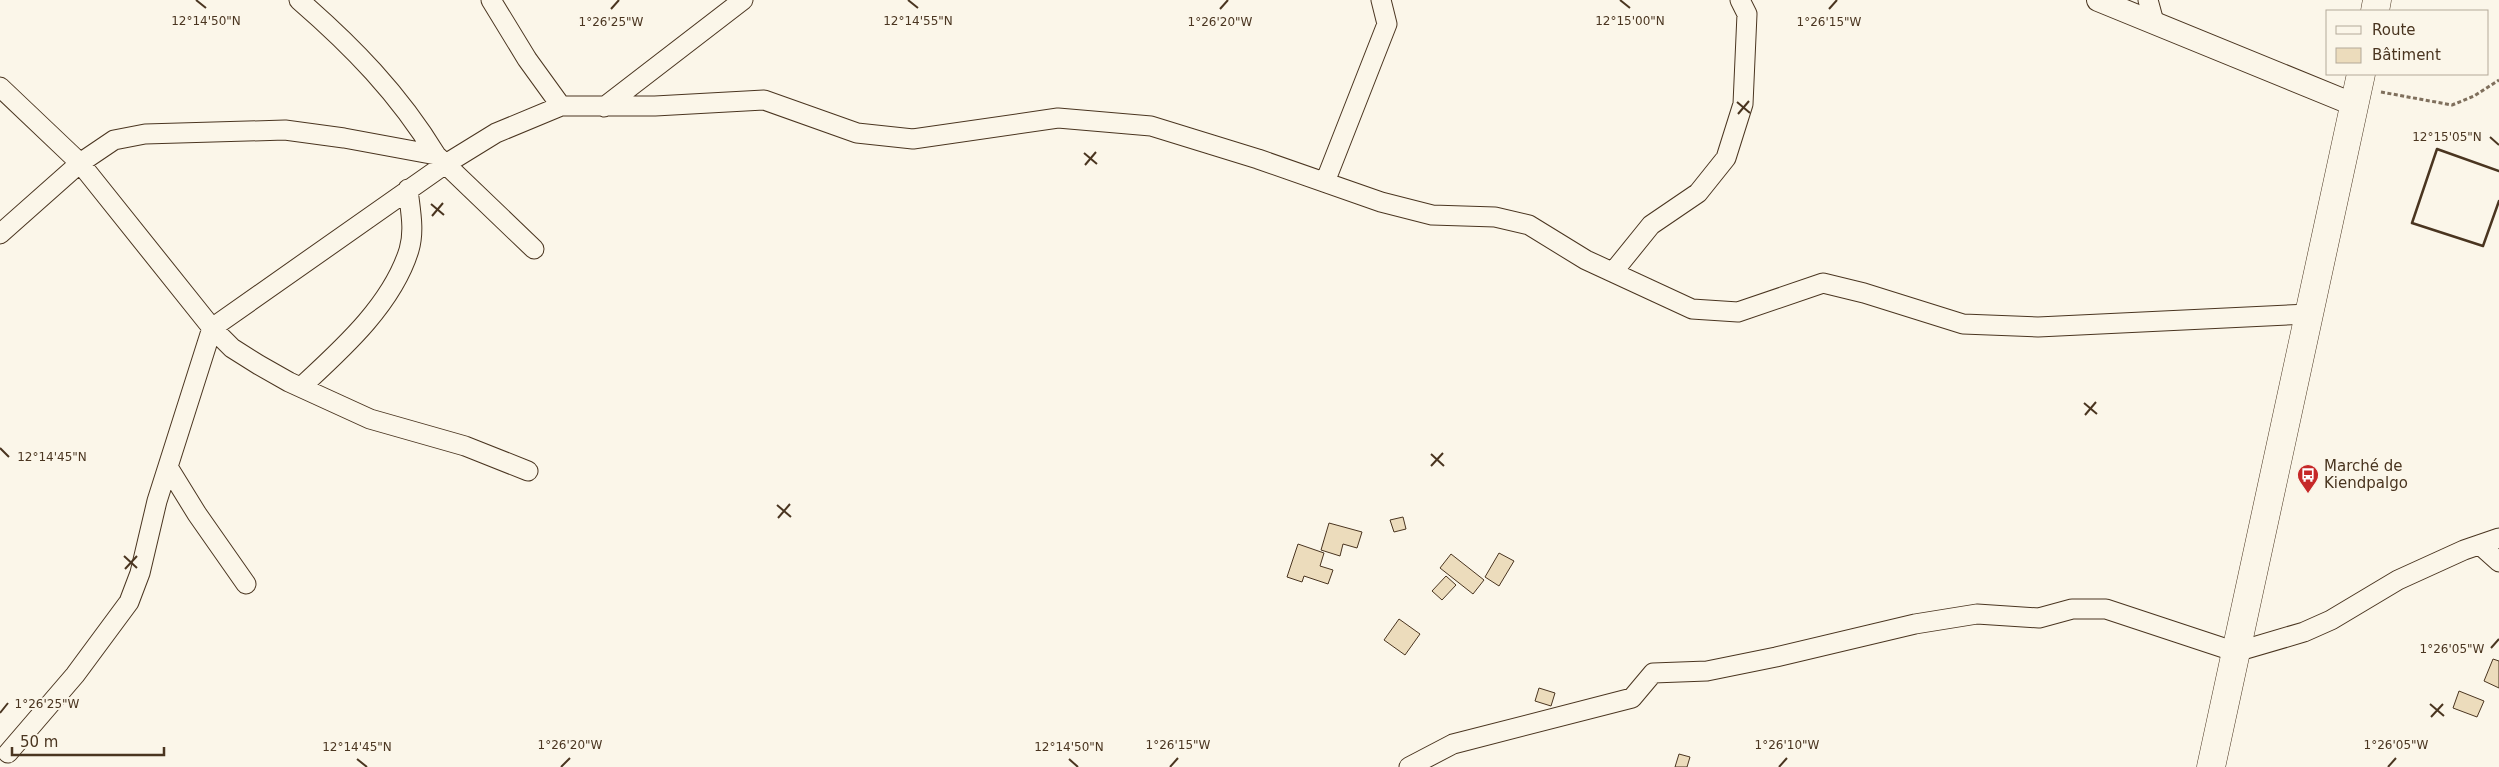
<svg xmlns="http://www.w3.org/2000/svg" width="2499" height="767" font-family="'DejaVu Sans',sans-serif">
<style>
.building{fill:#ecdcbc;stroke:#4a3520}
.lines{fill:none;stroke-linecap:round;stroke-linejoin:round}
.minor-casing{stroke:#4a3520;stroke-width:21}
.tertiary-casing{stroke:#4a3520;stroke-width:24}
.trunk-casing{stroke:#4a3520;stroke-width:29}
.path{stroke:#7f6f5c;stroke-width:3;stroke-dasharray:4 2.5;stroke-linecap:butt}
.minor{stroke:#fbf6e9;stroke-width:19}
.tertiary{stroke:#fbf6e9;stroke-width:22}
.trunk{stroke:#fbf6e9;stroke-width:28}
.wall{stroke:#4a3520;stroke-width:2.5}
.ticks{fill:none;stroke:#4a3520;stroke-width:2}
.labels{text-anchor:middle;stroke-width:4;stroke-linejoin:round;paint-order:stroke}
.poi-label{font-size:15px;fill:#4a3520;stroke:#fbf6e9;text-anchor:start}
.ticks-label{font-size:12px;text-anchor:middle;fill:#4a3520;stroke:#fbf6e9;stroke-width:4;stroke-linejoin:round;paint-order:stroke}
</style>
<rect width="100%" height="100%" fill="#fbf6e9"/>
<path class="building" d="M1403,517L1406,529L1394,532L1390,520Z
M1329,523L1362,532L1357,548L1343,544L1340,556L1321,550Z
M1298,544L1324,553L1320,566L1333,570L1328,584L1304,576L1302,582L1287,577Z
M1499,553L1514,561L1499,586L1485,577Z
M1451,554L1484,580L1473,594L1440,568Z
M1446,576L1456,585L1442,600L1432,591Z
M1399,619L1420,634L1405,655L1384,640Z
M2493,659L2499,661V688L2484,681Z
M1539,688L1555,693L1551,706L1535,701Z
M2459,691L2484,701L2477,717L2453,708Z
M1679,754L1690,757L1687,767H1675Z"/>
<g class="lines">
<g class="minor-casing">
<path id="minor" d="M299,0C352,46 399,94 436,155
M491,0L527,59L561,106
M2148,0L2154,22
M0,87L80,163L212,328L232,348L259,365L289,382L370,419L465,446L528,471
M604,107L743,0
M1325,182L1387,24L1381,0
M0,234L80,163L114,140L145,134L285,130L344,138L436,155L534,249
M1613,272L1651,225L1698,193L1726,158L1743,104L1747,14L1740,0
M301,387C341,350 392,305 409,250C415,230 410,209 408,189
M168,467L197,514L246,584
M2480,545L2499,562
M8,753L75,675L129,602L140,573L157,501L212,328L444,165L496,133L561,106H655L764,100L857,133L913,139L1058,118L1151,126L1258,159L1381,202L1432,215L1495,217L1529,225L1586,260L1692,309L1738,312L1823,283L1864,293L1963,324L2038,327L2309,314
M1409,767L1453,744L1632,698L1653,673L1707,671L1776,657L1915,624L1977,614L2039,618L2072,609H2106L2236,652L2304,632L2331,620L2398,580L2464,550L2499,538"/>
</g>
<g class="tertiary-casing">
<path id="tertiary" d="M2098,0L2355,105"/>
</g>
<g class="trunk-casing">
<path id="trunk" d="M2375,11L2377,0
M2211,767L2361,74"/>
</g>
<path class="path" d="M2381,92L2452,105L2474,96L2499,80"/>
<use href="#minor" class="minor"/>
<use href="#tertiary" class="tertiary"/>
<use href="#trunk" class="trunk"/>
<path class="wall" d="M2499,171L2437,149L2412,223L2483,246L2499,201"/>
</g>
<path class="ticks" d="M196,0L206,8M908,0L918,8M1620,0L1630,8M611,9L619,0M1220,9L1228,0M1829,9L1837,0M1737,102L1750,113M1738,114L1749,101M2490,137L2499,145M1084,153L1097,164M1085,165L1096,152M431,204L444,215M432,216L443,203M2084,403L2097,414M2085,415L2096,402M0,448L9,457M1431,454L1444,466M1431,466L1443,453M777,505L791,517M778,518L790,504M124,556L137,568M125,569L137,556M2491,648L2499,639M2430,704L2444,716M0,713L8,703M2431,717L2443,704M357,759L367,767M1069,759L1078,767M561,767L570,758M1170,767L1178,758M1779,767L1787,758M2388,767L2396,758"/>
<defs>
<g id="bus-pin" transform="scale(1.125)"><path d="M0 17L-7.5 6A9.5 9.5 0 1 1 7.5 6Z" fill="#c62828" stroke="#fbf6e9"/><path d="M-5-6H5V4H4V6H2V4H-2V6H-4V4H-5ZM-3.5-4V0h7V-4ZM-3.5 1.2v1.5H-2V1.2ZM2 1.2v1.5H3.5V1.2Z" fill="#fff"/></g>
</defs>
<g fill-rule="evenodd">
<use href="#bus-pin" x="2308" y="475"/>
</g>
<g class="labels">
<g class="poi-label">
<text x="2324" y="471">Marché de<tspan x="2324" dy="17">Kiendpalgo</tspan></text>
</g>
</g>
<g class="ticks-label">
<text x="206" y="25">12°14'50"N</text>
<text x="918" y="25">12°14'55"N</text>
<text x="1630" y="25">12°15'00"N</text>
<text x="611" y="26">1°26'25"W</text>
<text x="1220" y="26">1°26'20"W</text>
<text x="1829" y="26">1°26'15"W</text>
<text x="2447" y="141">12°15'05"N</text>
<text x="52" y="461">12°14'45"N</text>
<text x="2452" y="653">1°26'05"W</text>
<text x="47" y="708">1°26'25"W</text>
<text x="570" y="749">1°26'20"W</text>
<text x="1178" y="749">1°26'15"W</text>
<text x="1787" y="749">1°26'10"W</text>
<text x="2396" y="749">1°26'05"W</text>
<text x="357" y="751">12°14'45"N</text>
<text x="1069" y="751">12°14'50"N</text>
</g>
<rect x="2326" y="10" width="162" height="65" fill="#fbf6e9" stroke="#b4a999"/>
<rect x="2336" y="26" width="25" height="8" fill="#fbf6e9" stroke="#b4a999"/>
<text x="2372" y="35" font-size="15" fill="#4a3520">Route</text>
<rect x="2336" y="48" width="25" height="15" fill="#ecdcbc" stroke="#b4a999"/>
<text x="2372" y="60" font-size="15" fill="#4a3520">Bâtiment</text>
<path d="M12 747v8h152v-8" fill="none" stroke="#4a3520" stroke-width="2.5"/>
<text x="20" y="747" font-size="15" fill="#4a3520" stroke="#fbf6e9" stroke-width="4" paint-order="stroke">50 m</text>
</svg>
